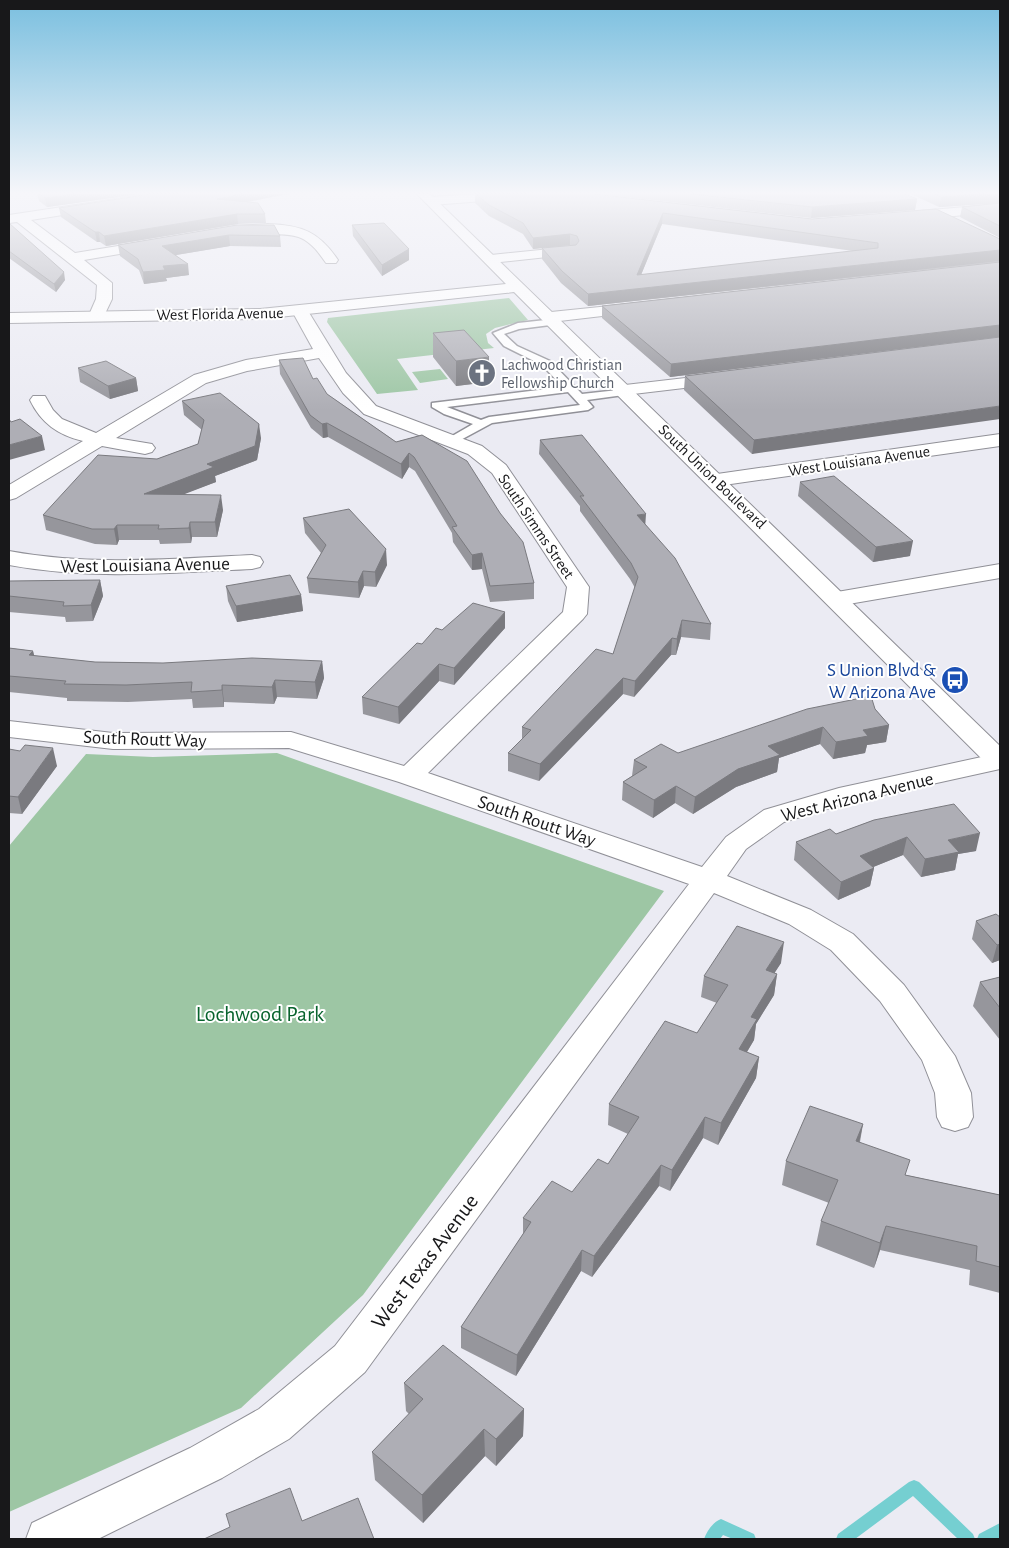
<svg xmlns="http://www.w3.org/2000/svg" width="1009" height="1548" font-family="'Alegreya Sans',sans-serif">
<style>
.green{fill:#9dc6a4}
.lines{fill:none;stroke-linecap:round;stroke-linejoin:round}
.stream{fill:#75cfd1;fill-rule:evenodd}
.lane-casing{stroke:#909097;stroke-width:3}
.street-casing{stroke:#909097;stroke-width:2}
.secondary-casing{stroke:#909097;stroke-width:2}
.lane{fill:#fff;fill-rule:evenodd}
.street{fill:#fff;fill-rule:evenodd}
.secondary{fill:#fff;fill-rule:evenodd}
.wall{fill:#96969c;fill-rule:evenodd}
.shaded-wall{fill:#7a7a7f}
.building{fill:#aeaeb5;stroke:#7a7a7f;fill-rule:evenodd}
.labels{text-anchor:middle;stroke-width:4;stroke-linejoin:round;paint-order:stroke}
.far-street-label{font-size:16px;fill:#18181a;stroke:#fff}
.far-worship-label{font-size:16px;fill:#5b616d;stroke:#fff;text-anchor:start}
.street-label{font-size:19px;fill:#18181a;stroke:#fff}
.transit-label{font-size:19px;fill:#164399;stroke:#fff;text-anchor:end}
.near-park-label{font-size:22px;fill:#08632d;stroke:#fff}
.near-street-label{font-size:22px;fill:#18181a;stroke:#fff}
</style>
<rect width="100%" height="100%" fill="#ebebf3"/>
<path class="green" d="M509,298L528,320L495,328L486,334L488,343L494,348L397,359L418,390L377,394L327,322L328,318Z
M440,369L448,379L420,383L412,372Z
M277,753L664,891L363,1295L241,1408L9,1512V846L86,754L153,757Z"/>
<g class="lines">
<path class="stream" d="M914,1480L919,1482L973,1534L975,1539H958L913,1496L855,1539H836L838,1534L909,1482Z
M721,1519L754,1534L756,1539H733L723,1535L720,1539H704C707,1531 713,1522 721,1519Z
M1000,1523V1538L998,1539H977L979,1534Z"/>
<g class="lane-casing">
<path id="lane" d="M555,319L560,322L558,324L519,329L504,334L517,346L550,361L582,394L627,389L631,390V394L587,400L593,407L588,410L492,423L455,443H447V439L473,424L444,414L432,407V403L563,387L542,365L504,346L493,333L518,323ZM568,392L580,405L489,417L481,420L447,407Z"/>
</g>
<g class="street-casing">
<path id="street" d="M149,194H177L171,198L31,220L75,253L155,240L162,244L155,248L84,260L112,283V299L103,318L97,320L89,315L96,299L97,285L17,222L9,223V215Z
M478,194H528L522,198L431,205L424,201L431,197Z
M1000,204V212L908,220L901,216L908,212Z
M268,224C302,225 319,232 338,260L336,263H326C319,253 312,243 301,238C285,230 238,238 232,230L239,226Z
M570,247L575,248L577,251L575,254L491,263L484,259L491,255Z
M639,303L647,308L645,311L551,322L543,317L551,312Z
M300,306L308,311L346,373L376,406L482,446L506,465L589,587L587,614L583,619L428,773L702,867L726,837L764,810L839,788L1000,753V769L846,803L784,822L746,849L727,876L811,910L853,934L904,985L955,1056L971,1093L973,1117L968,1127L955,1131L942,1127L937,1117L935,1093L922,1060L880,1001L831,950L789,924L714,893L365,1372L289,1439L222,1478L98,1539H26L32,1523L190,1448L259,1409L335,1346L689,884L399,782L289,748L113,749L9,737V721L113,733L291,732L404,766L563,612L567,587L492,473L468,454L364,414L343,393L319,358L247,371L206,383L116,438L152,444L155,448L152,452L145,454L102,446L16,498L9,500V485L83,441C58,435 41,423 30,400L33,396H45L53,410L62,419L96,433L194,375L246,360L313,349L292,311Z
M720,374L726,375L729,379L726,383L625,395L619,394L616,390L619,386L625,385Z
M1000,434V446L717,486L710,484L707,480L710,476L717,474Z
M9,551C90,566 170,559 252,555L260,557L263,562L260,567L252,569C170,573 90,580 9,565Z
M1000,564V578L837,606L829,604L825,599L829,594L837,592Z"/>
</g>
<g class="secondary-casing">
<path id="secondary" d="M417,194H430L1000,746V769L990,767L514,292L260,319L9,323V313L260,309L506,284Z"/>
</g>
<use href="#lane" class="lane"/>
<use href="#street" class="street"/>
<use href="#secondary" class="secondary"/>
</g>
<path class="wall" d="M37,194H140L47,207L39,201Z
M475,194H594L812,219L1000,239V262L588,306L561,283L542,259V248L570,245L533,249L523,234L489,216L475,203ZM662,224L853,251L641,275Z
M600,194H905L917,199L915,210L811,218Z
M911,194H1000V203L939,207Z
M248,202L265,214L266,223L238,224L106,246L100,242H97L61,217L59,208Z
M1000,203V238L960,217L962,207Z
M9,223L65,280L56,292L9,258Z
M237,225L280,236L281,247L230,246L176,255L189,275L166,278L167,281L144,284L139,270L120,256L118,245Z
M352,225L409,249V260L382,276L353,236Z
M1000,262V337L670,377L602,318V306Z
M433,333L489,382L456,386L433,357Z
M1000,337L752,454L684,390L685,376Z
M279,360L313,379L327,394L396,442L422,435L534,583V599L490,602L482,569L472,570L453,542L452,533L415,471L409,467L402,479L328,437L323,438L311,428L280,374Z
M78,368L136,378L138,391L110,399L80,382Z
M182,401L261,438L257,460L215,476L216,482L183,494L223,510L217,537H192L191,543L160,544L159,540H119L117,545L95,544L46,530L43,515L157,459L198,444L202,430L184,415Z
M540,440L645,525L711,624L710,640L681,637L676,655H671L634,697L623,694L539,781L508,771V753L522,740V727L613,654L635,588L630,579L580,511V506L539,454Z
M800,482L910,556L873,562L798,496Z
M303,518L387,565L376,587L364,586L359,598L309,593L307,578L321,553L305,533Z
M100,580L103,596L93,621L66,622L65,617L9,612V581Z
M226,586L301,595L303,611L237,622L228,601Z
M505,628L454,685L439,681L399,724L363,714L362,697L422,644L442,630Z
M9,648L33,651L34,656L95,662L163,663L322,661L324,678L317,699L277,697L274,704L224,702V707L193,708L192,699L128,702L67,701V698L9,692Z
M875,709L889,725L886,742L867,745L865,753L833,759L820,744L779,758L777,772L736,787L693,814L675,803L653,818L622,800L623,782L632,776L634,760L678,753Z
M9,749L57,766L22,814L9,813Z
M874,820L976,851L958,854L955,870L921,877L903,855L873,867L874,868L870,886L838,900L794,860L796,842L836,834Z
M1000,917V960L992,963L972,939L976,921Z
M781,963L774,973L777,974L774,995L756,1024L754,1040L747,1052L759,1057L756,1078L718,1145L703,1138L670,1191L659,1186L592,1277L581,1271L516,1376L461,1348V1327L523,1234V1218L572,1192L608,1164L628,1134L608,1125L609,1104L697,1033L717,1003L701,997L704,976Z
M1000,977V1040L973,1006L980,982Z
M863,1124L860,1142L906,1175L1000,1195V1293L969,1285L970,1270L880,1250L874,1268L816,1245L821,1221L829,1203L782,1185L786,1161Z
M404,1383L524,1409L523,1436L496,1466L485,1456L423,1523L375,1480L372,1452L409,1414L406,1411Z"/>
<path class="shaded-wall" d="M76,194H140L47,207L45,198Z
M242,194H287L218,208L217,199Z
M984,194H1000V203L939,207L941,197Z
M917,199L915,210L811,218L812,207Z
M663,213L662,224L636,287L637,275Z
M237,214L238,224L106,246L104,236Z
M95,232H99L100,242H97Z
M570,234V245L533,249V238Z
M229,235L230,246L164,257L162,246Z
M409,249V260L382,276V265Z
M1000,250V261L588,306V294Z
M188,264L189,275L166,278L167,281L144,284L143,272L163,266Z
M64,272L65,280L56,292L54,284Z
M1000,325V337L670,377L671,364Z
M489,357V382L456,386V361Z
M136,378L138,391L110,399L108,386Z
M1000,406V419L752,454L754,440Z
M327,423L328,437L323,438L322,424Z
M259,424L261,438L257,460L215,476L216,482L146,509L144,494L207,464Z
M42,436L45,450L9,460V445Z
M409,453V467L402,479L401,464Z
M221,495L223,510L217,537L215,522Z
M646,514L645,529L637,515Z
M190,522L192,537L191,543L189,528Z
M117,525L119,540L117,545L114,529Z
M913,541L910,556L873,562L876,547Z
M386,549L387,565L376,587L375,572Z
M482,553V569L472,570V555Z
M363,571L364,586L359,598L358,582Z
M100,580L103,596L93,621L91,605Z
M301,595L303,611L237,622L236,606Z
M505,612V628L454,685V668Z
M682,620L681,637L676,655L677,639Z
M672,638L671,655L634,697L635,681Z
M33,651L37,667L29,655Z
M322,661L324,678L317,699L315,682Z
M439,664V681L399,724L398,707Z
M623,678V694L539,781L540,764Z
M275,680L277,697L274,704L272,687Z
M222,685L224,702V707L222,690Z
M889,725L886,742L867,745L865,753L833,759L836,742L863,730Z
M823,727L820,744L779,758L777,772L736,787L693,814L695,797L768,746Z
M53,748L57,766L22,814L18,797Z
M676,786L675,803L653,818L654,800Z
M980,833L976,851L958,854L955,870L921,877L925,859L948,840Z
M907,837L903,855L856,874L860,856Z
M874,868L870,886L838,900L841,882Z
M784,942L781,963L763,991L766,970Z
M1000,944V960L992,963L997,945Z
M777,974L774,995L756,1024L754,1040L736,1070L739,1049L751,1017Z
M759,1057L756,1078L718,1145L721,1123Z
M705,1117L703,1138L670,1191L672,1170Z
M863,1124L858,1148L856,1141Z
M661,1165L659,1186L592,1277L594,1256Z
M886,1226L880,1250L874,1268L880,1243Z
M582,1250L581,1271L516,1376L517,1355Z
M524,1409L523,1436L496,1466V1439Z
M484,1429L485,1456L423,1523L422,1495Z"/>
<path class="building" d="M39,194H76L45,198Z
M151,194H242L217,199L258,203L265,214H237L104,236L99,232H95L59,208Z
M476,194H594L812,219L936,209L1000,239V250L588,294L562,271L542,248L576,245L579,241L577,236L570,234L533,238L523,223L489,205ZM663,213L878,243V248L637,275Z
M691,194H905L917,199L812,207Z
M935,194H984L941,197Z
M1000,203V226L962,207Z
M9,223L64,272L54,284L9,251Z
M384,223L409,249L382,265L352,225Z
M237,225H274L280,236L229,235L162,246L188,264L163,266L165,270L143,272L138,259L118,245Z
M1000,262V325L671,364L602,306Z
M464,330L489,357L456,361L433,333Z
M1000,337V406L754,440L685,376Z
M303,358L313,379L317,378L327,394L396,442L422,435L467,461L500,513L523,542L534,583L490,586L482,553L472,555L452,527L457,526L414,457L409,453L401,464L327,423L322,424L310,415L279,360Z
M106,361L136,378L108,386L78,368Z
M220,393L259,424L255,446L207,464L214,467L144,494L221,495L215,522H190L189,528L158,529L159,525H117L114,529H92L43,515L98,455L157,459L198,444L204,420L182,401Z
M9,419L11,422L20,419L42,436L9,445Z
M582,435L646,514L637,515L675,558L711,624L682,620L677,639L672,638L635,681L623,678L540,764L508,753L531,730L522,727L596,649L613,654L638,577L631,563L580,496H584L540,440Z
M834,476L913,541L876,547L800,482Z
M349,509L386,549L375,572L363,571L358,582L307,578L326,545L303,518Z
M290,575L301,595L236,606L226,586Z
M100,580L91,605L63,606L64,602L9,596V581Z
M473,603L505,612L454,668L439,664L398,707L362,697L417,643L422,644L436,628L442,630Z
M9,648L33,651L29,655L95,662L163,663L252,658L322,661L315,682L275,680L272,687L222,685V690L191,692L192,682L126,685L64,684L66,681L9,676Z
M871,696L875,709L889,725L863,730L868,736L836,742L823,727L768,746L780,755L738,769L695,797L676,786L654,800L623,782L647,767L634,760L661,744L678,753L807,709Z
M25,745L53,748L18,797L9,796V749L20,751Z
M954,804L980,833L948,840L959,852L925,859L907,837L860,856L874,868L841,882L796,842L830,829L836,834L874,820Z
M996,914L1000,917V944L997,945L976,921Z
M737,926L784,942L766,970L777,974L751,1017L757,1019L739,1049L759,1057L721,1123L705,1117L672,1170L661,1165L594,1256L582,1250L517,1355L461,1327L531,1222L523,1218L552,1181L572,1192L598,1159L608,1164L639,1117L609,1104L665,1021L697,1033L728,985L704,976Z
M1000,977V1008L980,982Z
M810,1106L863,1124L856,1141L910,1160L905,1175L1000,1195V1267L976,1261L977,1246L886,1226L880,1243L821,1221L838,1180L786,1161Z
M443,1345L524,1409L496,1439L484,1429L422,1495L372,1452L423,1399L404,1383Z
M290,1488L302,1521L358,1498L374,1539H204L230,1527L226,1514Z"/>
<linearGradient id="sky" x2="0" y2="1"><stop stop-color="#7abfdf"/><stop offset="0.47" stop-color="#f6f6fa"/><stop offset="1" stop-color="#f6f6fa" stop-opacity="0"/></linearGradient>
<rect width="1009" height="410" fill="url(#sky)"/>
<defs>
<g id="church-disc" transform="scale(1.4375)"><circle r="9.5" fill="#6b7280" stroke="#fff"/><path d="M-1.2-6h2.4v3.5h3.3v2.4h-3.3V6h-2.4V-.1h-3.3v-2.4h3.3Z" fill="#fff"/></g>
<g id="bus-disc" transform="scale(1.4375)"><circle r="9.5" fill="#1a4fb4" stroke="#fff"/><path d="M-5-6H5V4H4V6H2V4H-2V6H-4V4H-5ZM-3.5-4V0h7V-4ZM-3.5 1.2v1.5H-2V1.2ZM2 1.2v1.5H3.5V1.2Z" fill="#fff"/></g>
</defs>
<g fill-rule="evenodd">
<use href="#church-disc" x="482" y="373"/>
<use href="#bus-disc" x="955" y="680"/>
</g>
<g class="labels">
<g class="far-street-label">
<text transform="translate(220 313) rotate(-1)" y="6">West Florida Avenue</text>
<text transform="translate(859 460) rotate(-8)" y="6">West Louisiana Avenue</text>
<text transform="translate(713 476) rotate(44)" y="6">South Union Boulevard</text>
<text transform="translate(537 526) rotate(56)" y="6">South Simms Street</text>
</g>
<g class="far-worship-label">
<text x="501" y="370">Lachwood Christian<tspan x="501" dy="18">Fellowship Church</tspan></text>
</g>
<g class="street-label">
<text transform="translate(145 564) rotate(-1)" y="7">West Louisiana Avenue</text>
<text transform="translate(145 738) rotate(2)" y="7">South Routt Way</text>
<text transform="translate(857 796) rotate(-14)" y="7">West Arizona Avenue</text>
<text transform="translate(537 820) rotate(19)" y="7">South Routt Way</text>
</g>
<g class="transit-label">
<text x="936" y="676">S Union Blvd &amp;<tspan x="936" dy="22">W Arizona Ave</tspan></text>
</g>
<g class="near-park-label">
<text x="260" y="1021">Lochwood Park</text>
</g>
<g class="near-street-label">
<text transform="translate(424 1261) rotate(-53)" y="8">West Texas Avenue</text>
</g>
</g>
<rect width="1009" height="1548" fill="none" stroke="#18181a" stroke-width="20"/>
</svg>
